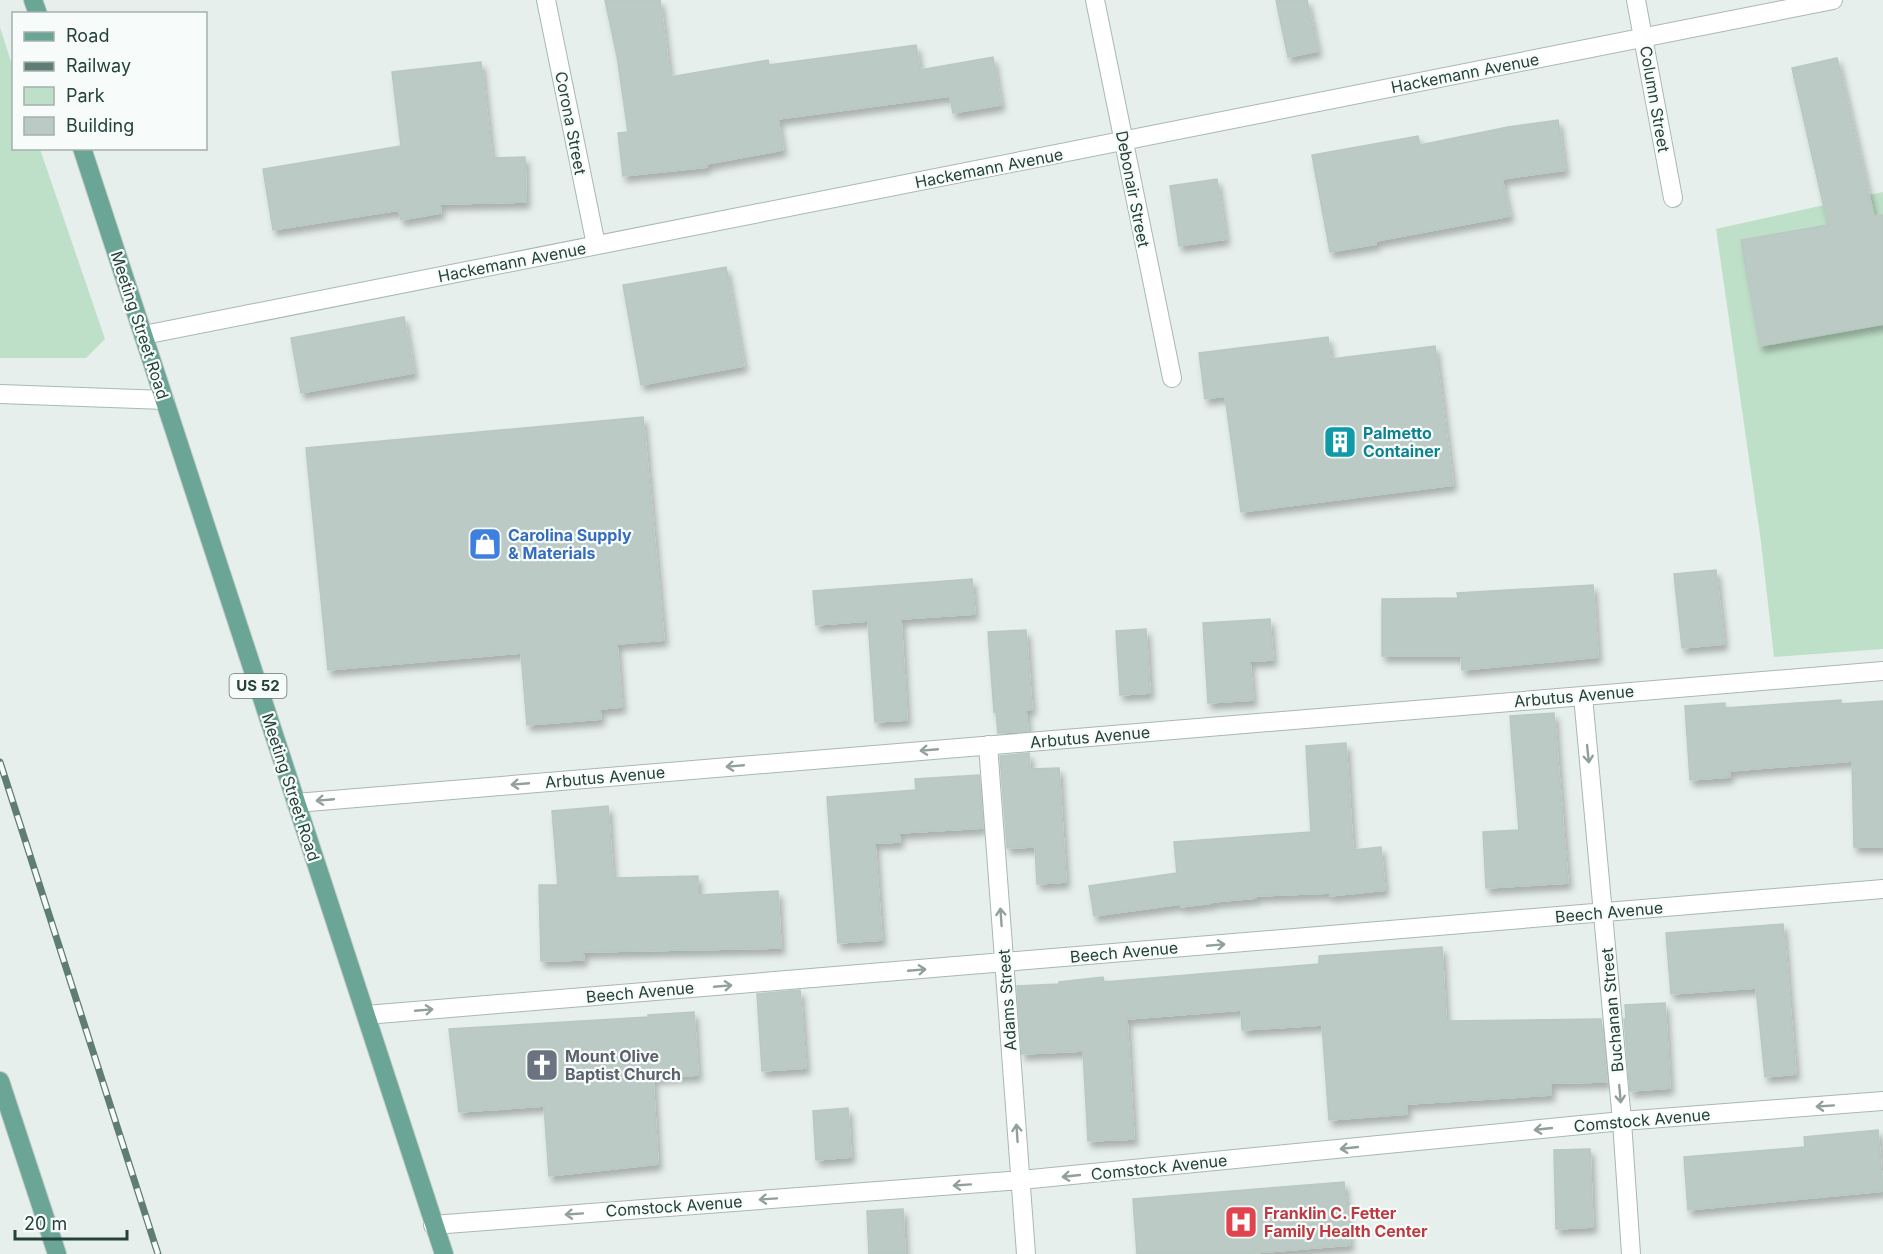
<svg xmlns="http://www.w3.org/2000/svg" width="1883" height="1254" font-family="Inter,sans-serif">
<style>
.green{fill:#bfe0c8}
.building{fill:#bbcac4;stroke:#b8c9c2;stroke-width:1.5;filter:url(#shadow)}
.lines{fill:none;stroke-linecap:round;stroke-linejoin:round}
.street-casing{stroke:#a8b8b2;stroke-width:20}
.secondary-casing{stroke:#a4bbb3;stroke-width:20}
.primary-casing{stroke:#c2cac8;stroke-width:20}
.street{stroke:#fff;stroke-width:18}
.secondary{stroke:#fff;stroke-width:18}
.primary{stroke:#6aa596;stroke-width:18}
.rail-casing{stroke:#5f7d75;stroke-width:7}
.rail{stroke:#f7fbf9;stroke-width:4.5;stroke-dasharray:14;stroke-linecap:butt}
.oneway{stroke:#92a09c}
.labels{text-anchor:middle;stroke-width:4.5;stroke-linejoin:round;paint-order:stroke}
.shield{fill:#f7fbf9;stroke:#637a73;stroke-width:1.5}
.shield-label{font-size:15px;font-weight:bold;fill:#24423a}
.street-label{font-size:16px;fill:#24423a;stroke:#f7fbf9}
.culture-label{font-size:16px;font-weight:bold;fill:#0d838f;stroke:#f7fbf9;text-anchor:start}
.shop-label{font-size:16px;font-weight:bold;fill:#366cbe;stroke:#f7fbf9;text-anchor:start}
.worship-label{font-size:16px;font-weight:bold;fill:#5b616d;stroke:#f7fbf9;text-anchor:start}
.health-label{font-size:16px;font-weight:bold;fill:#be3a42;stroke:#f7fbf9;text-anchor:start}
</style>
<defs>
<filter id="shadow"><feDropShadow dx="3.5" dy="6" stdDeviation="3" flood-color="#0004"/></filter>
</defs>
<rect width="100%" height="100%" fill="#e6efeb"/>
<path class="green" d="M0,27L13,68L14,148L40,149L105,339L86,358H0Z
M1883,192V649L1774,657L1761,542L1716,229Z"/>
<path class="building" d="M605,0H660L670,77L768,60L769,65L916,45L920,70L993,57L1001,105L953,113L950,96L778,119L783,150L706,164L707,167L623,176L618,133L628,132L617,56Z
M1276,0H1307L1318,51L1288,57Z
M1837,58L1874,216L1883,215V324L1760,346L1741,240L1828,225L1792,68Z
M481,62L492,158L525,157L526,202L440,204L441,213L401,220L399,210L273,230L263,169L401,146L392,72Z
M1558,120L1565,170L1502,179L1510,216L1376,241V244L1330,252L1312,155L1418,136L1420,145L1508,127Z
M1217,179L1226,239L1179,246L1170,186Z
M726,267L744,366L641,385L623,285Z
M404,317L414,373L301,393L291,338Z
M1328,337L1331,359L1435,346L1453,485L1241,512L1225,396L1205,399L1199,353Z
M643,417L664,640L617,644L622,707L600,709L601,719L527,725L521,653L328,670L306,448Z
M1716,570L1724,644L1682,648L1674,574Z
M972,579L975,614L901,619L907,720L875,722L868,621L816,625L813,591Z
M1593,585L1598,657L1462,670L1461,656H1382V599L1458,598L1457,593Z
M1270,619L1273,660L1250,661L1253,700L1208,703L1203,623Z
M1146,629L1150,693L1120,695L1116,631Z
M1026,630L1032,709L1026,710L1028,731L998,733L996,712H994L988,632Z
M1841,700V704L1883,701V847H1854L1852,761L1729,771L1730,777L1690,780L1685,706L1725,703V708Z
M1554,713L1568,883L1486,888L1483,832L1519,830L1510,716Z
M1346,743L1353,850L1381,847L1385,890L1330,896V893L1256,896V898L1212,902V903L1181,907V904L1094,916L1089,886L1177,873L1174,842L1311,832L1306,746Z
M1029,753L1030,769L1059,768L1066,882L1037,884L1035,847L1007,848L1000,756Z
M979,775L983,828L899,833L900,842L875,843L882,940L838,943L827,797L916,790L915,779Z
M608,806L613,878L698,876V895L778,891L781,948L583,952L584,960L541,961L539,885H558L552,811Z
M1783,924L1796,1074L1765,1077L1756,988L1671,994L1666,933Z
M1442,947L1446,1021L1601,1019L1607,1082L1551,1083V1095L1407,1104V1114L1329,1120L1322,1025L1242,1030L1241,1010L1127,1019L1134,1139L1088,1141L1083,1051L1022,1054L1017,986L1059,984V982L1103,977L1104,982L1319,964V956Z
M800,990L806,1068L762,1071L757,994Z
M1665,1003L1670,1088L1630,1091L1624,1019H1626L1625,1005Z
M694,1012L698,1075L653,1078L658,1164L549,1176L544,1106L459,1112L449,1029L648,1017V1015Z
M848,1108L851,1157L816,1160L813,1111Z
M1878,1130L1883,1191L1688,1210L1684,1157L1805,1147L1804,1137Z
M1590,1149L1593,1227L1556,1229L1554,1150Z
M1344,1182L1350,1245L1241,1254H1137L1133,1199Z
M903,1209L905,1254H869L867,1211Z"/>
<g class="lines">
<g class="street-casing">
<path id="street" d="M546,0L596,245
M1095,0L1172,378
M1636,0L1673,198
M144,335L1833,0
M1583,696L1622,1121L1631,1254
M988,745L1026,1254
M296,803L1883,671
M366,1015L1883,889
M433,1225L1021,1180L1622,1121L1883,1101"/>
</g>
<g class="secondary-casing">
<path id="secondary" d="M0,394L165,400"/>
</g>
<g class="primary-casing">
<path id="primary" d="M33,0L38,14
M82,148L444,1254
M0,1081L57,1254"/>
</g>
<use href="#street" class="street"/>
<use href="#secondary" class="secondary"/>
<use href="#primary" class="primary"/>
<g class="rail-casing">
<path id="rail" d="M0,762L158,1254"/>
</g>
<use href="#rail" class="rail"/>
</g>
<defs><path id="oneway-shaft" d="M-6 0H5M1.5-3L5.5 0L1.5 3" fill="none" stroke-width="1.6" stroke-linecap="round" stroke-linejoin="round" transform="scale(1.5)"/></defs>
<g class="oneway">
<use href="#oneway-shaft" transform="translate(929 750) rotate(175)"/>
<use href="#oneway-shaft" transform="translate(1588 754) rotate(84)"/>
<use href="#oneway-shaft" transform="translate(735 766) rotate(175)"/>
<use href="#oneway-shaft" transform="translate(520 784) rotate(175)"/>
<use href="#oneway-shaft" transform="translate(325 800) rotate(175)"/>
<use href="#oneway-shaft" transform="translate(1001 917) rotate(-94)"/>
<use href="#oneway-shaft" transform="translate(1216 945) rotate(-5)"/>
<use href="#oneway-shaft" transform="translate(917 970) rotate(-5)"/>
<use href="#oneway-shaft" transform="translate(723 986) rotate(-5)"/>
<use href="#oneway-shaft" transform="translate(424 1010) rotate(-5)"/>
<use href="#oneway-shaft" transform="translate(1620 1094) rotate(85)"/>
<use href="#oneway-shaft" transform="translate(1825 1106) rotate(176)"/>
<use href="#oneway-shaft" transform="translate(1543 1129) rotate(174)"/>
<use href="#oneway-shaft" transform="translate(1017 1133) rotate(-94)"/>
<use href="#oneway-shaft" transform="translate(1349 1148) rotate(174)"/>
<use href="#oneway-shaft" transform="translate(1071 1176) rotate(174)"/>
<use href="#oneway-shaft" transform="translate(962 1185) rotate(176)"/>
<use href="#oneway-shaft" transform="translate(768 1199) rotate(176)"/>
<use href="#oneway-shaft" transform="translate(574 1214) rotate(176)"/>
</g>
<defs>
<g id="building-square" transform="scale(1.725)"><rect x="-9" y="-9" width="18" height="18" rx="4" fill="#0f9aa8" stroke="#f7fbf9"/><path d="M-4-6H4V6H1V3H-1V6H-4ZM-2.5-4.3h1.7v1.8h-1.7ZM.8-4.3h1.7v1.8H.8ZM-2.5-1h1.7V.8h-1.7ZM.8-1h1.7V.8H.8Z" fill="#fff"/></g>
<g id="shop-square" transform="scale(1.725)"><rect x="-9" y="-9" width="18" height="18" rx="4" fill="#3f7fe0" stroke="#f7fbf9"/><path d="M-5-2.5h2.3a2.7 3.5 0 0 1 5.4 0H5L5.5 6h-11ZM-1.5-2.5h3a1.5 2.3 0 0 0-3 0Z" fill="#fff"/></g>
<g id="church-square" transform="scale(1.725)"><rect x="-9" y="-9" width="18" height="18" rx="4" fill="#6b7280" stroke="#f7fbf9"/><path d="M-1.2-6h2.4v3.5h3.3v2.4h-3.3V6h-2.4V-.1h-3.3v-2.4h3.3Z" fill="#fff"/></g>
<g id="hospital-square" transform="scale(1.725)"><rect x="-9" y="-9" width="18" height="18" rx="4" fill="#e0444e" stroke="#f7fbf9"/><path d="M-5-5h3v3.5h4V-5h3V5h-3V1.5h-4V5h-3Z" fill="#fff"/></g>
</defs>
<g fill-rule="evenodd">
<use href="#building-square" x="1340" y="442"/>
<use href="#shop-square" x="485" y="544"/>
<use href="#church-square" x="542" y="1065"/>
<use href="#hospital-square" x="1241" y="1222"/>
</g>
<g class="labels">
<rect class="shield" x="229.5" y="674" width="57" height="24" rx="4.5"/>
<g class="shield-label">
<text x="258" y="691">US 52</text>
</g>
<g class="street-label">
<text transform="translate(1465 73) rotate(-11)" y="6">Hackemann Avenue</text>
<text transform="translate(1655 99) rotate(80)" y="6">Column Street</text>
<text transform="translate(571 123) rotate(79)" y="6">Corona Street</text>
<text transform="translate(989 168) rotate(-11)" y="6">Hackemann Avenue</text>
<text transform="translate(1133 189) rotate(79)" y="6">Debonair Street</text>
<text transform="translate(512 262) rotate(-11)" y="6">Hackemann Avenue</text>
<text transform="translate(140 325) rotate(72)" y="6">Meeting Street Road</text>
<text transform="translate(1574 696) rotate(-5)" y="6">Arbutus Avenue</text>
<text transform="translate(1090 737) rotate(-5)" y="6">Arbutus Avenue</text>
<text transform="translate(605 777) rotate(-5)" y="6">Arbutus Avenue</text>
<text transform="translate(291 787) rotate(72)" y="6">Meeting Street Road</text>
<text transform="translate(1609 912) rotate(-5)" y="6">Beech Avenue</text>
<text transform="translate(1124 952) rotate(-5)" y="6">Beech Avenue</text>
<text transform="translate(640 992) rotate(-5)" y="6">Beech Avenue</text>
<text transform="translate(1007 1000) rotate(-94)" y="6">Adams Street</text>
<text transform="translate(1612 1010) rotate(-95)" y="6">Buchanan Street</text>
<text transform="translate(1642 1120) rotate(-5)" y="6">Comstock Avenue</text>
<text transform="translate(1159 1167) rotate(-6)" y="6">Comstock Avenue</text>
<text transform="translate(674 1206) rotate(-4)" y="6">Comstock Avenue</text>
</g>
<g class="culture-label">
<text x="1363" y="439">Palmetto<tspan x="1363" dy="18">Container</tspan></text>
</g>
<g class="shop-label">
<text x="508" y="541">Carolina Supply<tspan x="508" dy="18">&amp; Materials</tspan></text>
</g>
<g class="worship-label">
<text x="565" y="1062">Mount Olive<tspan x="565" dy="18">Baptist Church</tspan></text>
</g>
<g class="health-label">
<text x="1264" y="1219">Franklin C. Fetter<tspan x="1264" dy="18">Family Health Center</tspan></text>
</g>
</g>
<rect x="12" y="12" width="195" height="138" fill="#f7fbf9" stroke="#a3b1ad" stroke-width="1.5"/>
<rect x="24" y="32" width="30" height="9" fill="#6aa596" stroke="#a3b1ad" stroke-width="1.5"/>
<text x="66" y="42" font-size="18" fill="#24423a">Road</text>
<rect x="24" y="62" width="30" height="9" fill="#5f7d75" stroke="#a3b1ad" stroke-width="1.5"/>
<text x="66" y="72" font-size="18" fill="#24423a">Railway</text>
<rect x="24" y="87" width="30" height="18" fill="#bfe0c8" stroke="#a3b1ad" stroke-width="1.5"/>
<text x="66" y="102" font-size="18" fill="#24423a">Park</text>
<rect x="24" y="117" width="30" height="18" fill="#bbcac4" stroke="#a3b1ad" stroke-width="1.5"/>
<text x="66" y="132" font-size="18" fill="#24423a">Building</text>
<path d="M15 1230v9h112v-9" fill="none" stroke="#24423a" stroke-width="3"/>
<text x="24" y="1230" font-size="18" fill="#24423a" stroke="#f7fbf9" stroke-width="4.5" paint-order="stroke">20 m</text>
</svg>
